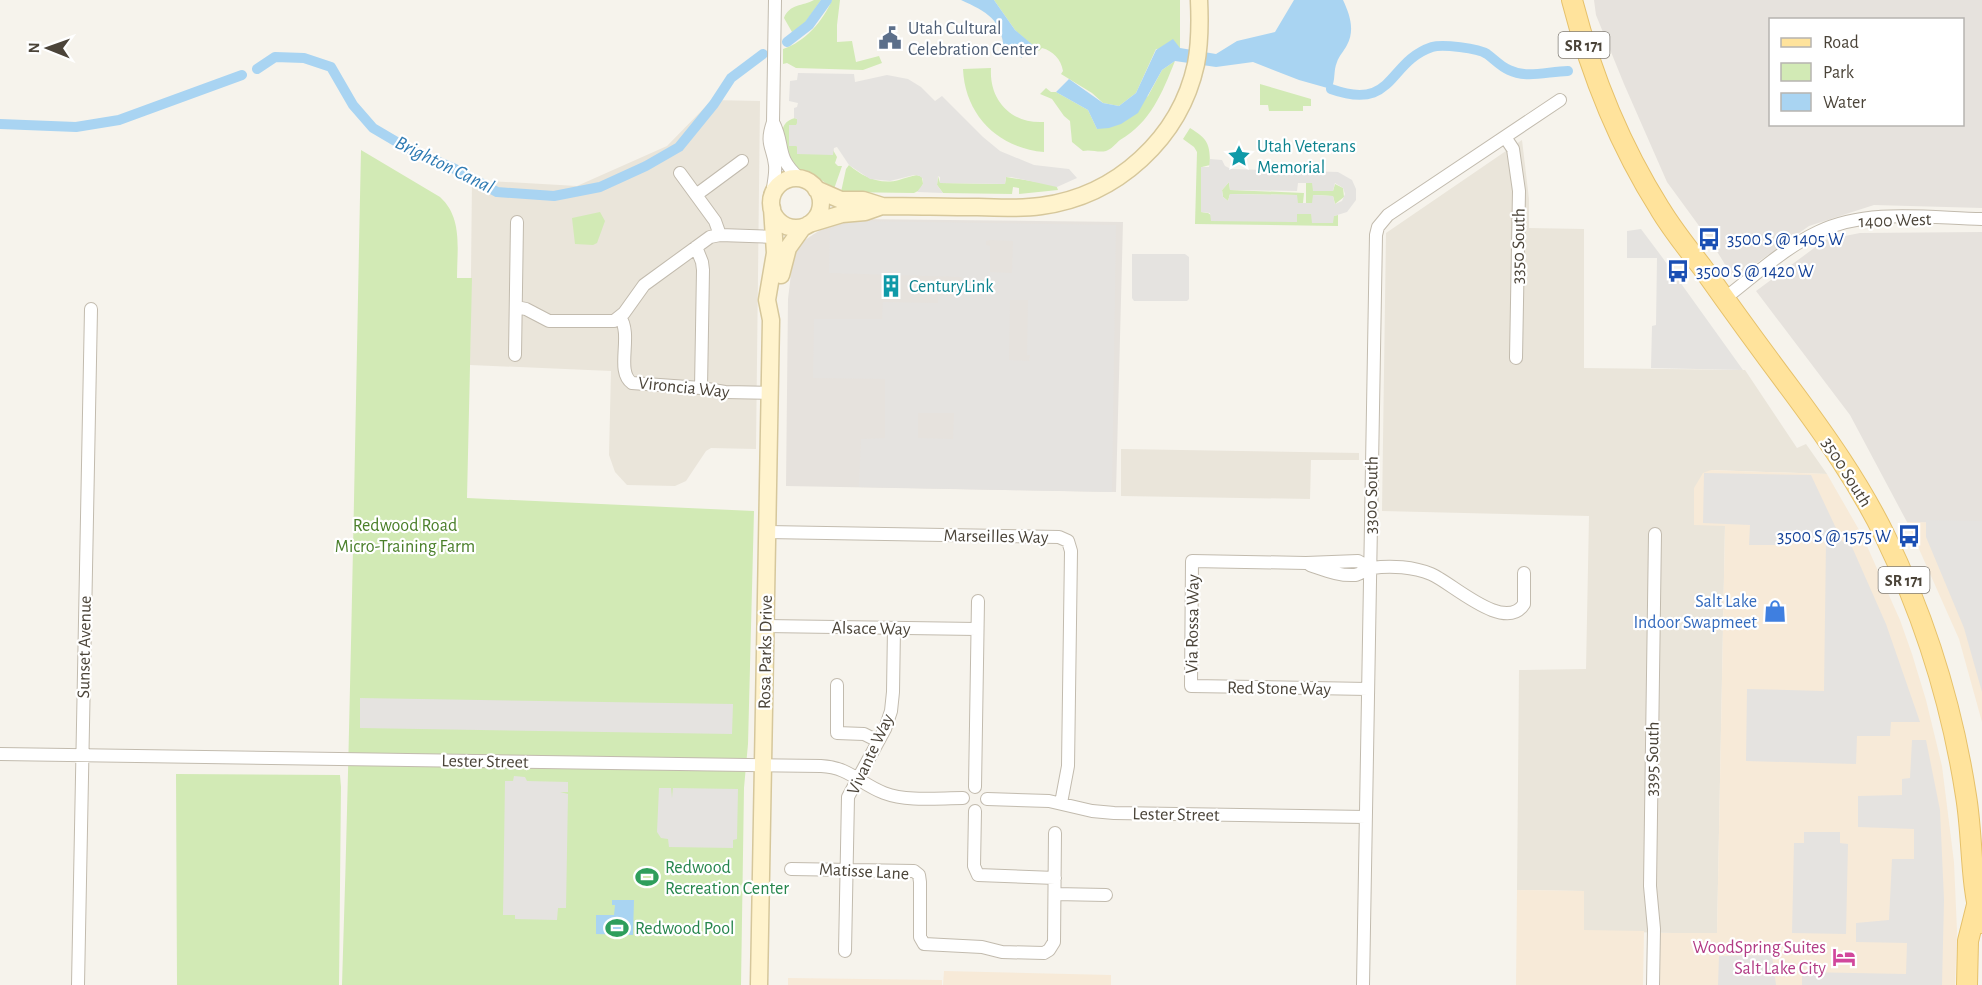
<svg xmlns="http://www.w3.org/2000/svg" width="1982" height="985" font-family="'Alegreya Sans',sans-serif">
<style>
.residential{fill:#eae5da}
.commercial{fill:#f7ead8}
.industrial{fill:#e6e2dd;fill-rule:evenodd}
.green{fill:#d2eab5}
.parking{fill:#e5e3e0;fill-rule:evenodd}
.water{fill:#a9d4f2}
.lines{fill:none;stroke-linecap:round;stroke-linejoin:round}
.canal{stroke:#a9d4f2;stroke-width:10}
.street-casing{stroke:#c2bbae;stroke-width:14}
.secondary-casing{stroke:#d6c79b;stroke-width:19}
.primary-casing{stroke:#e6c16a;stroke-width:22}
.street{stroke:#fff;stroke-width:12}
.secondary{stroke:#fff3cd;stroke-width:16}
.primary{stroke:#ffe39c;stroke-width:20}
.labels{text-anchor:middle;stroke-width:4.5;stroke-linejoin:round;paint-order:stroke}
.shield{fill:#fff;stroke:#817c74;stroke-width:1.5}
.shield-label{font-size:16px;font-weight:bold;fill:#4b4439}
.service-label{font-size:18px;fill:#4e5e75;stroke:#fff;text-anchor:start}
.culture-label{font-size:18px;fill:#0d838f;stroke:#fff;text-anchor:start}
.street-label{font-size:18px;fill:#4b4439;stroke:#fff}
.transit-label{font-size:18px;fill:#164399;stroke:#fff;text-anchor:start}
.park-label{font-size:18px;fill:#4a7f2a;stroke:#fff}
.shop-label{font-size:18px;fill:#366cbe;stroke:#fff;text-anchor:end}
.leisure-label{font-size:18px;fill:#27864d;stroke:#fff;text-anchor:start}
.hotel-label{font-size:18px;fill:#b23c85;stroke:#fff;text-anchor:end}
.water-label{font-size:20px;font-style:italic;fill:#2e7ab2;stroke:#fff}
</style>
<rect width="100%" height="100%" fill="#f6f3ec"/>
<path class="residential" d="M712,100L760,101L756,449L711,448L706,451L686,481L675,486L627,485L615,472L609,455L611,371L470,365L472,180L577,186L667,146Z
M1522,140L1529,199V228L1584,229V368L1745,370L1797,448L1806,444L1827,474L1711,470L1725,525L1717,934L1584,931V891L1517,890L1519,670L1586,669L1589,516L1382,511L1386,233Z
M1121,449L1359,453V460H1311L1310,499L1121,496Z"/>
<path class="commercial" d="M1711,470L1827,474L1862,535L1900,620L1912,654L1926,700L1942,766L1954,862L1957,931L1955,985H1659L1660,933H1717L1725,526L1694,525V488L1703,473Z
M1907,522L1982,523V722L1959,639Z
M1517,890L1584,891V930L1644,931L1643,985H1516Z
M944,971L1111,975V985H943Z
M788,978L942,980V985H788Z"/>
<path class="industrial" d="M1594,0H1982V208L1874,205L1809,226L1734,279L1713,245L1667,182L1624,84L1596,15ZM1770,20H1962V124H1770Z
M855,219L1123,222L1116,492L786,486L788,299L793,257L795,251L802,242L814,234L824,228Z
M1982,232V523L1907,522L1850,415L1756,291L1825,240L1860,233Z"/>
<path class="green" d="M814,0H821L800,30L792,32L784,18C789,4 803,6 814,0Z
M832,0H840L837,25V42L852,41L856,62L879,56L882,63L863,70L796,68L787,63L783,64V49C805,42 823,21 832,0Z
M994,0H1180V48L1156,49L1136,93L1119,106L1103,103L1092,93L1061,74L1063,71C1061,59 1053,51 1042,48L1039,51L1015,30Z
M1175,61C1162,93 1151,122 1120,140C1115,144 1112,149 1106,151C1098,153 1091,149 1083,151L1072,142L1070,121L1064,116L1052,99L1040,94L1046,88L1051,92H1056L1088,110L1097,129L1148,96L1162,70Z
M991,68C989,101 1012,124 1044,122V152C998,148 965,115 963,69Z
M1260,84L1311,99V106H1303V111H1269L1268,105H1260Z
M795,118L797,119V125H789L797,147V154H833V150L837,157L835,163L838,166H842L834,189L813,174L794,167C787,153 771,124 795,118Z
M1190,128C1208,139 1210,144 1210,165L1202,167L1201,212L1208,213L1211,215L1297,222V214H1312V222L1333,223V216L1338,215V226L1195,224L1197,152L1194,147L1183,139Z
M361,150L440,197C463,218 457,249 457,278H472L467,498L754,511L748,744L744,788L741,985H342C351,706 355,430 361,150Z
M849,165C863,177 880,185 899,180C905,178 911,176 917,175L922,177L923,184L920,190L914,193L841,192L846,169Z
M938,176L940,183L1005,184L1006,177L1056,185L1058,190L1019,194V188L1013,187L1012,194L943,193L937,185Z
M1229,182L1230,190L1304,193L1303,203H1297V195L1230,194L1228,201L1223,197L1222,190Z
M1306,183H1313V191H1333L1335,184L1343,188L1344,197L1335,204L1333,196L1313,195V203H1306Z
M600,212L605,221L597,243L593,245L575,244L572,218Z
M176,774L340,775L341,787L339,985H177Z"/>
<path class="parking" d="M798,73L854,74L855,82L887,75L908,79L921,87L935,101L942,96L983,137L1000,151L1034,165L1069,169L1077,178L1057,187L1011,177H1006L1005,184L940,183V177L938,176L937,185L943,193L917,192L923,184V179L920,176L914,175L890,181L870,179L849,165L837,147L834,148L833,155L797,154V146H789V125H796L797,123V119L794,118V108L797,107L798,103L789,101L790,81L797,80Z
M1210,159L1222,160L1225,166L1231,169L1338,172L1352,180L1356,189V200L1347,212L1334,216L1333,223H1312L1311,214H1297V222L1211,221L1210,213L1201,212V167H1209ZM1229,182L1230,190L1297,191L1298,183H1312L1313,191H1333L1335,183L1343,188L1345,194L1342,201L1335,204L1333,196L1313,195L1312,203H1298L1297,195L1230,194L1228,201L1223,197L1222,190Z
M854,221L1116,225L1112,492L859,487L861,439L885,438V379L813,378L814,319H882L883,302L938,303V296H962V277L829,273L830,230ZM991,240L1013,241L1012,273L990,272V246L986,245V241ZM1010,300H1028L1027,355H1030L1029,361L1009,360ZM918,413H954L953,439L918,438Z
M1641,229L1662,257L1743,370L1651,368L1652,326L1656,325L1657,258H1627V231Z
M1132,254H1185L1189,257V299L1187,301H1134L1132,298Z
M1704,473L1811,475L1842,541L1852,547L1886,624L1920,722H1891L1890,736H1857L1856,764L1746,761L1747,689L1824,691L1826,541H1784V545H1749L1750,525L1703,523Z
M1926,520L1982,521V692L1964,628L1926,537Z
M360,698L733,704L732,734L360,728Z
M1912,740H1926L1940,810L1944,900L1942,985H1802V972L1906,974L1907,943L1856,942V923L1889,920L1892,859H1914V829L1858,827V796L1902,795V779L1910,778Z
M514,776L525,777L527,781L568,782V792H560L568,794L566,908H558L557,920L515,919V915H503L505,781H513Z
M659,788H671L672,798L673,788L738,789L737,839L733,840V848L669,847L668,839L661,838L657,832Z
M1804,832H1840V843L1848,844L1846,934L1792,933L1794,843H1804Z
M1772,955L1776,985H1718L1719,956Z"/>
<path class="water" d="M961,0H994L1015,30L1034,46L1021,58L1019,52L1004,51C1002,19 987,12 961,0Z
M1294,0H1343C1350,15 1355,30 1347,45C1344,51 1339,56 1337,62C1333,71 1336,80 1331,89L1299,80L1253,62L1216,67L1175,61L1162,70L1138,113L1121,124L1109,128L1097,129L1088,110L1056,92L1069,79L1103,103L1119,106L1136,93L1156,50L1173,39L1180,48L1216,54L1237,41L1275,32Z
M612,900H634L633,935L596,934V915H614L615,905H612Z"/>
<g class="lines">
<path class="canal" d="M787,42L809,25L827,0
M257,69L275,57L304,58L331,67L353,105L373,128L407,148L453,168L497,192L554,196L600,187L646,166L679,147L714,104L731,78L763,54
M1331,89C1395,112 1387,62 1432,47C1442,44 1478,48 1487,54C1494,59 1501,67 1509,70C1527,79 1549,71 1568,71
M0,124L76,127L119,120L242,75"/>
<g class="street-casing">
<path id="street" d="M773,122C786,147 774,155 799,178
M1505,137L1513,149L1519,191L1516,358
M680,173L715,221L720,235
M696,195L742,161
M772,195C773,185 776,175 775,165C773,146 765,145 773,122L775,0
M696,247L702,262L703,270L701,388
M1724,299C1754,276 1784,248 1818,232C1868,208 1929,218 1982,219
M516,307L526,309L549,321H614L624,313L644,285L710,237L720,235L775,237
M620,317C633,336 615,371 632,383L701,388L725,392L770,393
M515,355L517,222
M767,532L1059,537L1068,541L1071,551L1068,766L1061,803
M1310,565C1325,570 1339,576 1355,575C1361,574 1366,569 1372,568C1391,565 1414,567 1431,574C1451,582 1505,634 1524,604V573
M765,626L977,629
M837,685V733L864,734L878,741
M1368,689L1191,686L1192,561L1306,563L1358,561L1370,568
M0,754L821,766C849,767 860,784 884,793C908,802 938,798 963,798
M975,787L978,601
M987,799L1049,801L1092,811L1114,813L1366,817
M975,811L974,866L978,875L1055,878
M791,869L914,871L919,875L920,882V937L924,944L982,947L1002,952L1044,953L1049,950L1054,942L1055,833
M1055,894L1106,895
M845,951L848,797L885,729L891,711L893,692L894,628
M78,985L91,309
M1363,985L1376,235L1378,227L1388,215L1560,100
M1653,985L1654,929L1650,886L1655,534"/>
</g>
<g class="secondary-casing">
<path id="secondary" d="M771 203a25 25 0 1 1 50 0a25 25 0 1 1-50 0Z
M816,189L841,200H863L882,206C914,206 946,207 978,207C999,208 1020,209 1041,206C1117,196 1180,138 1196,64C1200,43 1200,21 1199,0
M809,224L842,214L865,212L882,206
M781,275L788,248L803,227
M759,985L771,320L767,300L775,253L772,208"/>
</g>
<g class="primary-casing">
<path id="primary" d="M1572,0C1591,74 1619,144 1660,209C1672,229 1687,248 1702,267C1731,308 1760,348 1790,388C1825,435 1859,483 1885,536C1925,618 1952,705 1966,796C1973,838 1970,883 1982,923
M1967,985L1968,941L1977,905"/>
</g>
<use href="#street" class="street"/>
<use href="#secondary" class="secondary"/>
<use href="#primary" class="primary"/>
</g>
<defs>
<g id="civic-bare" transform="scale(1.8)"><path d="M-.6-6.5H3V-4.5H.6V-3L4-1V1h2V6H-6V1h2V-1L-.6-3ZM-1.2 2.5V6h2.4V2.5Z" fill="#5c6f8a" stroke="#fff" stroke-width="2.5" paint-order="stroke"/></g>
<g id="sight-bare" transform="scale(1.8)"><path d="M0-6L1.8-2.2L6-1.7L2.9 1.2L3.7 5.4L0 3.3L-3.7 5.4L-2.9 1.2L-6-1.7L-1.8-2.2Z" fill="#0f9aa8" stroke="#fff" stroke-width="2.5" paint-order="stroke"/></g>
<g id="bus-bare" transform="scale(1.8)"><path d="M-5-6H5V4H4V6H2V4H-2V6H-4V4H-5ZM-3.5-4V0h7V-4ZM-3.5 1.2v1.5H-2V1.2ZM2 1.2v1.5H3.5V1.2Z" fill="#1a4fb4" stroke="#fff" stroke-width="2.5" paint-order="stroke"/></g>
<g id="building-bare" transform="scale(1.8)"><path d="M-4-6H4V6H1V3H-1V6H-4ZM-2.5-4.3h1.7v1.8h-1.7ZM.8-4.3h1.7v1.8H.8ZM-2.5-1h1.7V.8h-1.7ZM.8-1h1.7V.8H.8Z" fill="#0f9aa8" stroke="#fff" stroke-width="2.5" paint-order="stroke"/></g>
<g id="shop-bare" transform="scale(1.8)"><path d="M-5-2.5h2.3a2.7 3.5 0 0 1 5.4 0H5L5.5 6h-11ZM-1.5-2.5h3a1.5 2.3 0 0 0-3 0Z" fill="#3f7fe0" stroke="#fff" stroke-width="2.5" paint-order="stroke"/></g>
<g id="stadium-bare" transform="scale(1.8)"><path d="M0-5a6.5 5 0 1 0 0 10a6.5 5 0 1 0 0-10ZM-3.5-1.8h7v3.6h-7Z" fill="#2e9e5b" stroke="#fff" stroke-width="2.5" paint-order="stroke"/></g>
<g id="hotel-bare" transform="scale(1.8)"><path d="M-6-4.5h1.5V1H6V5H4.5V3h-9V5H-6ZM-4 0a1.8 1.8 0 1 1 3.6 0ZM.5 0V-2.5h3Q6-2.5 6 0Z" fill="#d1479c" stroke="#fff" stroke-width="2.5" paint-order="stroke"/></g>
</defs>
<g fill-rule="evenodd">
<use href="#civic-bare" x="890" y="38"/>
<use href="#sight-bare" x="1239" y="156"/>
<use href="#bus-bare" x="1709" y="239"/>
<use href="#bus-bare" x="1678" y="271"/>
<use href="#building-bare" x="891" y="286"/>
<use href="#bus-bare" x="1909" y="536"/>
<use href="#shop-bare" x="1775" y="611"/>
<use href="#stadium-bare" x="647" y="877"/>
<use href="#stadium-bare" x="617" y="928"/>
<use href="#hotel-bare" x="1844" y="957"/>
</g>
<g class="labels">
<g class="shield">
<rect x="1558.5" y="32" width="51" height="26" rx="4.5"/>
<rect x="1878.5" y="567" width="51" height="26" rx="4.5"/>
</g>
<g class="shield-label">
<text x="1584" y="51">SR 171</text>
<text x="1904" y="586">SR 171</text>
</g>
<g class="service-label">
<text x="908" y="34">Utah Cultural<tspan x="908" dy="21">Celebration Center</tspan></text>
</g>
<g class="culture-label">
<text x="1257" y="152">Utah Veterans<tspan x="1257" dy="21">Memorial</tspan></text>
<text x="909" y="292">CenturyLink</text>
</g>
<g class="street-label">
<text transform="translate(1895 220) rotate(-2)" y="6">1400 West</text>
<text transform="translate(1518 246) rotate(-89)" y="6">3350 South</text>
<text transform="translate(684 387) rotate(6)" y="6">Vironcia Way</text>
<text transform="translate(1847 472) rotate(58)" y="6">3500 South</text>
<text transform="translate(1371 495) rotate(-89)" y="6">3300 South</text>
<text transform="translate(996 536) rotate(1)" y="6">Marseilles Way</text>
<text transform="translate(1192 624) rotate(-89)" y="6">Via Rossa Way</text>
<text transform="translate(871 628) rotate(1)" y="6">Alsace Way</text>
<text transform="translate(84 647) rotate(-89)" y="6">Sunset Avenue</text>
<text transform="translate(765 652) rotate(-89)" y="6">Rosa Parks Drive</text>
<text transform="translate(1279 688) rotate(1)" y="6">Red Stone Way</text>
<text transform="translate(870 754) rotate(-65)" y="6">Vivante Way</text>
<text transform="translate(1652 759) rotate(-89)" y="6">3395 South</text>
<text transform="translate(485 761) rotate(1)" y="6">Lester Street</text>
<text transform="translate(1176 814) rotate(1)" y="6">Lester Street</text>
<text transform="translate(864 871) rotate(3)" y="6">Matisse Lane</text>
</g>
<g class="transit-label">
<text x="1727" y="245">3500 S @ 1405 W</text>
<text x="1696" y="277">3500 S @ 1420 W</text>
<text x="1891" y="542" text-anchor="end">3500 S @ 1575 W</text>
</g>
<g class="park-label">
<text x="405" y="531">Redwood Road<tspan x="405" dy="21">Micro-Training Farm</tspan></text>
</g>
<g class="shop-label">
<text x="1757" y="607">Salt Lake<tspan x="1757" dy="21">Indoor Swapmeet</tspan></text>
</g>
<g class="leisure-label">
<text x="665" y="873">Redwood<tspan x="665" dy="21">Recreation Center</tspan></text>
<text x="635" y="934">Redwood Pool</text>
</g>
<g class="hotel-label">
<text x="1826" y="953">WoodSpring Suites<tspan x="1826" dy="21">Salt Lake City</tspan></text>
</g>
<g class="water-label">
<text transform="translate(445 164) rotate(26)" y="7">Brighton Canal</text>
</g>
</g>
<rect x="1769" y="18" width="195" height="108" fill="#ffffff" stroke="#b7b4b0" stroke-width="1.5"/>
<rect x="1781" y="38" width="30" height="9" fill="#ffe39c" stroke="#b7b4b0" stroke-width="1.5"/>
<text x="1823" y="48" font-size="18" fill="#4b4439">Road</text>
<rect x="1781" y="63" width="30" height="18" fill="#d2eab5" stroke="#b7b4b0" stroke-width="1.5"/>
<text x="1823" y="78" font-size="18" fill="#4b4439">Park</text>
<rect x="1781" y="93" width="30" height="18" fill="#a9d4f2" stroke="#b7b4b0" stroke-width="1.5"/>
<text x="1823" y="108" font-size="18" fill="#4b4439">Water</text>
<g transform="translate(48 48) rotate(271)" stroke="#ffffff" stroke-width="4.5" paint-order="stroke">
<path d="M0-4.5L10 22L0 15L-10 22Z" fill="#4b4439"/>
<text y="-9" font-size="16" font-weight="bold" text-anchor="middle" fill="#4b4439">N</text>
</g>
</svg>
